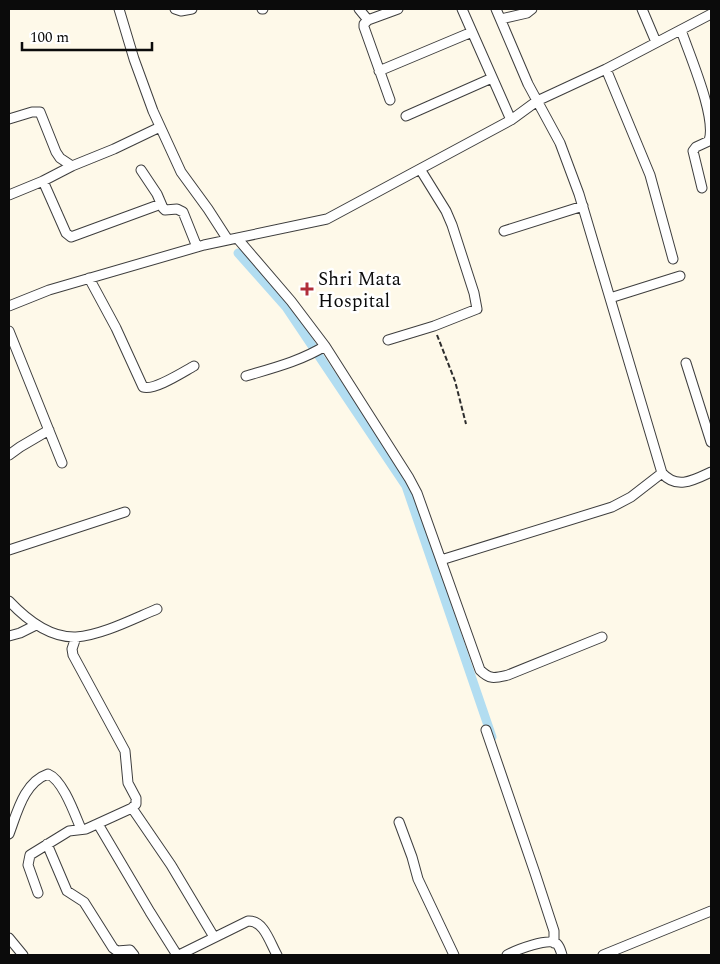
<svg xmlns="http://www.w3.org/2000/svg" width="720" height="964" font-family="Spectral,serif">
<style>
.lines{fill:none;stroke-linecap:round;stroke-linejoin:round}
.canal{stroke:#b2ddf1;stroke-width:9}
.minor-casing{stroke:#3e3e3e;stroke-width:11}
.path{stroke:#2d2d2d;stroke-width:2;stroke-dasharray:5 2.5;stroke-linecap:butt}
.minor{stroke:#fff;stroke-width:9}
.poi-dot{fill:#b02d39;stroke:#fff;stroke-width:2}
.labels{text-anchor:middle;stroke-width:5;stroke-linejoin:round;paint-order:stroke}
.poi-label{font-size:19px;fill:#0b0b0b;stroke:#fff;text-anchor:start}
</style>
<rect width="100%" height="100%" fill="#fef9e9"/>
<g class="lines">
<path class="canal" d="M238,253L286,307L406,486L492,737"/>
<g class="minor-casing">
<path id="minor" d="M119,9L134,59L153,111L181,172L208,209L228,240
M175,9L181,11L192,9
M262,9H263
M359,9L368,20
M462,9L511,120
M496,9L528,84L560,143L579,194L662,473C677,490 694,480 711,472
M642,9L656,42
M501,19L527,13L532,9
M681,30C689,54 717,117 709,141L696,147L693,151L702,188
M606,69L650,175L673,259
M379,71L472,32
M390,100L364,27V24L368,20L398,9
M406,116L492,78
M9,119L32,112H40L56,152L60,158L72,166
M141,170L157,194L163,208L165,210L177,209L183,212L197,247
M43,181L66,233L71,237L161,204
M9,195L43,181L72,166L114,149L160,127
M504,231L583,206
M237,238L291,301L325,346L409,478L417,493L480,670C490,680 495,678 508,675L602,637
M89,278L116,328L143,387C154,391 183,372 194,366
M610,298L680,276
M9,306L49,290L204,245L327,219L511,120L537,101L606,69L711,14
M9,331L62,463
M388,340L434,326L477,309L474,293L452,225L446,211L420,169
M686,363L711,442
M246,376C273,368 301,361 325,346
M9,455L20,447L49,430
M9,550L125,512
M441,560L612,507L631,497L662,473
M9,601C26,619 50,638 76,637C102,635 133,619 157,609
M9,636L20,633L36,625
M486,730L535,873L554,931V943
M132,808L171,865L214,937
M399,822L412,857L418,879L454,955
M98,824L150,912L177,955
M9,834C17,813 24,782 48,774C63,780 75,815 81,829
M47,844L67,891L84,902L113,948L117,951L130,950L134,955
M38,893L28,865L30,855L69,831L86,829L132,808L136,804V798L128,783L125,751L73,655L72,649L76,637
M9,938L23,955
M179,955L248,921C264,920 270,943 277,955
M507,955C516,950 549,937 557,944C560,947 561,952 562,955
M603,955L711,911"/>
</g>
<path class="path" d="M437,335L455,381L466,424"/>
<use href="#minor" class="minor"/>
</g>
<path class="poi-dot" d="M304.5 281.5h5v5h5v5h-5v5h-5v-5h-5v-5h5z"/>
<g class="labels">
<g class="poi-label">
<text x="318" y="285">Shri Mata<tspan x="318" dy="22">Hospital</tspan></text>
</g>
</g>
<rect width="720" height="964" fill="none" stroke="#0b0b0b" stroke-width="20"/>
<path d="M22 42v8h130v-8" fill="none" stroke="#0b0b0b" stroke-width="2.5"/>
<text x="30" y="42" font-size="15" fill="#0b0b0b" stroke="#ffffff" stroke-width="4" paint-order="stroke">100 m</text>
</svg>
